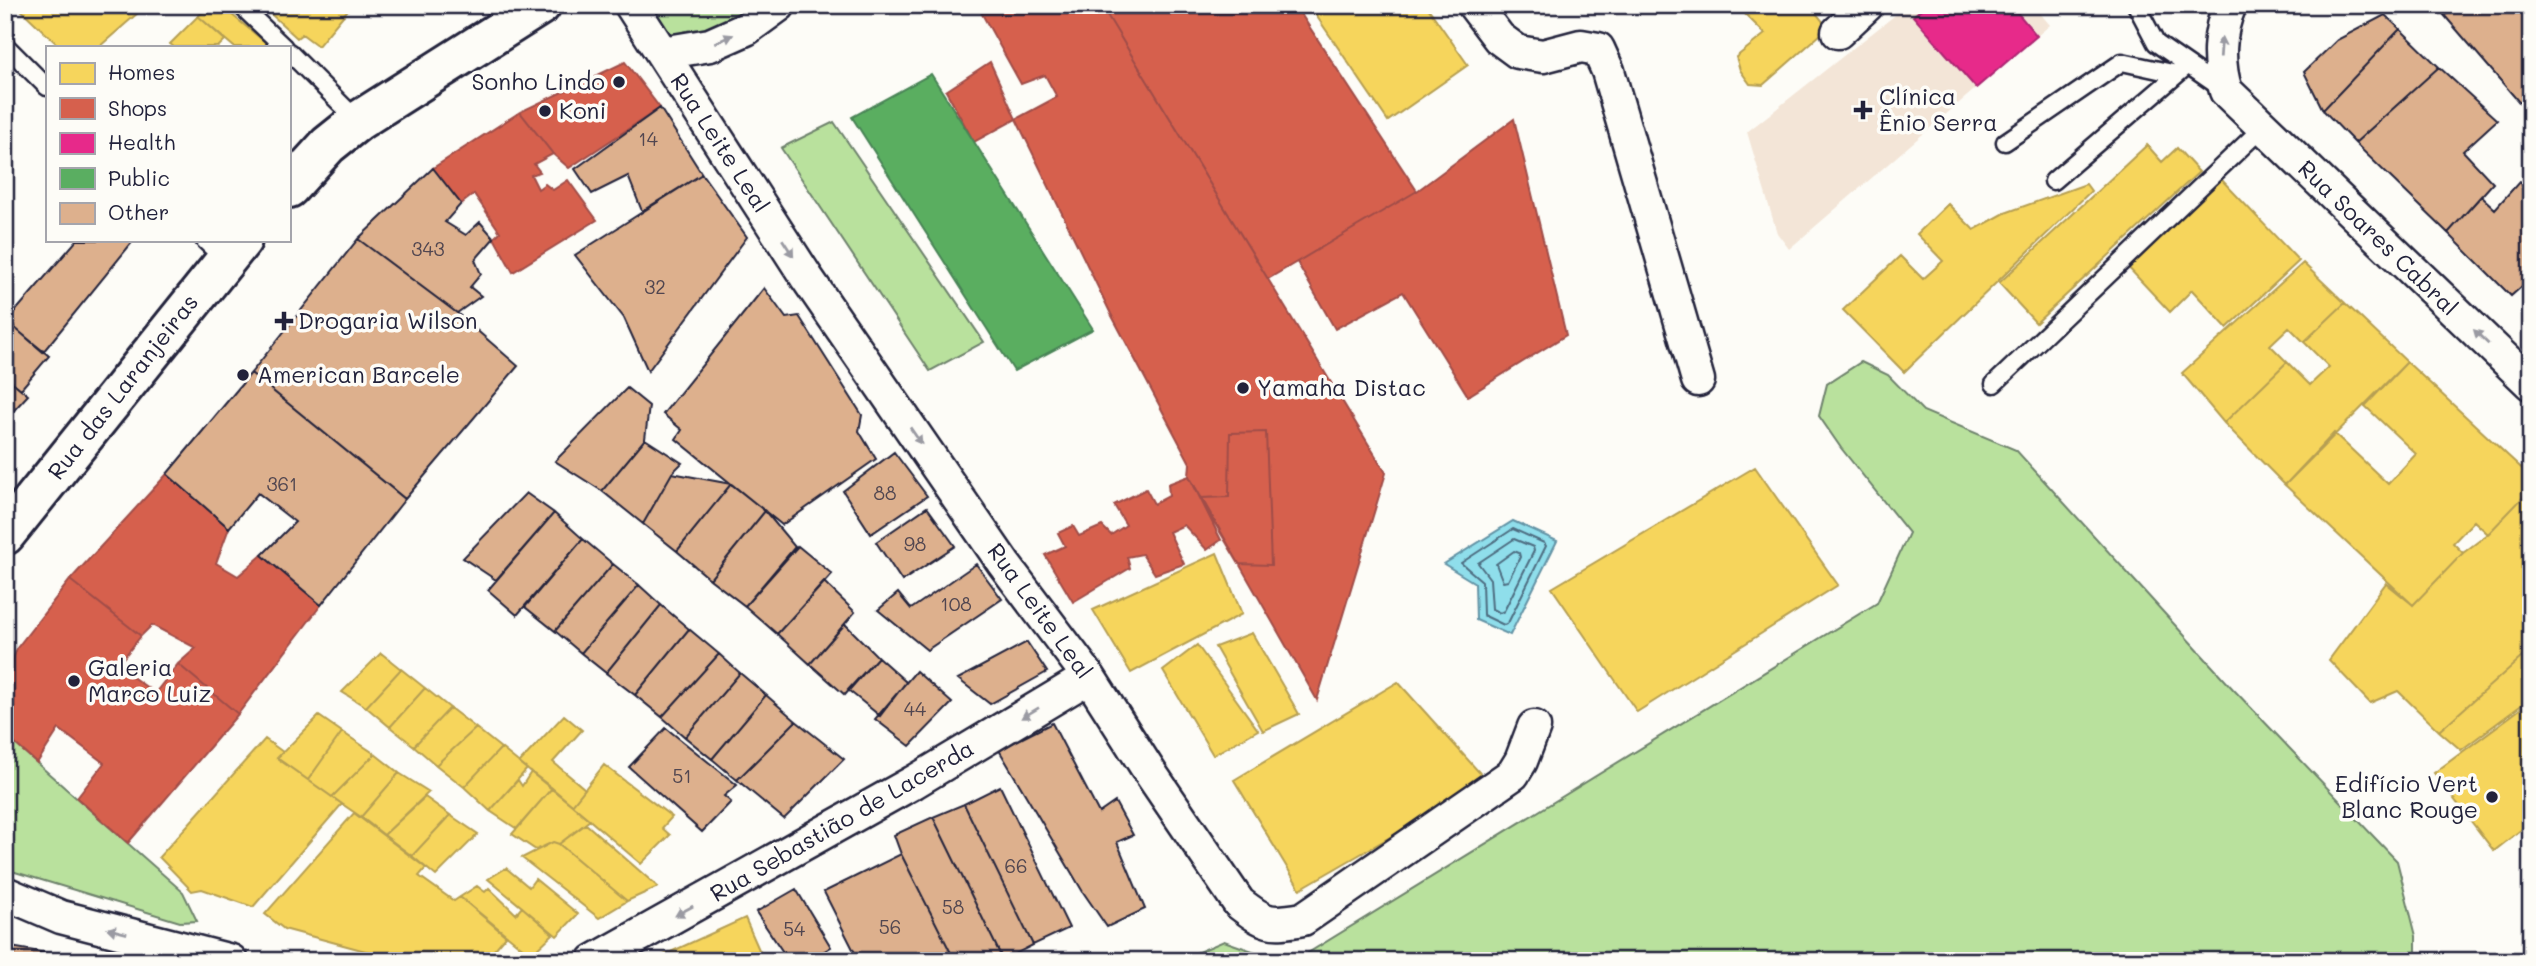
<svg xmlns="http://www.w3.org/2000/svg" width="2536" height="966" font-family="Mali,sans-serif">
<style>
.built{fill:#f3e5d7}
.green{fill:#b9e19d;stroke:#6e826c;stroke-width:2}
.water{fill:#8fdeeb;stroke:#6393a5;stroke-width:2}
.homes{fill:#f6d55c;stroke:#b69f52;stroke-width:2}
.shops{fill:#d6604d;stroke:#a04d48;stroke-width:2}
.health{fill:#e7298a;stroke:#ac2772;stroke-width:2}
.public{fill:#5aae61;stroke:#498456;stroke-width:2}
.lines{fill:none;stroke-linecap:round;stroke-linejoin:round}
.shore{stroke:#4e6d81;stroke-width:2}
.building{fill:#ddb08d;stroke:#22223b;stroke-width:2}
.lane-casing{stroke:#22223b;stroke-width:21}
.street-casing{stroke:#22223b;stroke-width:37}
.secondary-casing{stroke:#22223b;stroke-width:44}
.lane{stroke:#fdfcf7;stroke-width:16}
.street{stroke:#fdfcf7;stroke-width:32}
.secondary{stroke:#fdfcf7;stroke-width:38}
.oneway{fill:#9a9aa2}
.poi-dot{fill:#22223b;stroke:#fdfcf7;stroke-width:2.5}
.labels{text-anchor:middle;stroke-width:7;stroke-linejoin:round;paint-order:stroke}
.number-label{font-size:19px;fill:#514650}
.poi-label{font-size:23px;fill:#22223b;stroke:#fdfcf7;text-anchor:start}
.street-label{font-size:23px;fill:#22223b;stroke:#fdfcf7}
</style>
<rect width="100%" height="100%" fill="#fdfcf7"/>
<filter id="ink" filterUnits="userSpaceOnUse"><feTurbulence type="fractalNoise" baseFrequency=".0143" numOctaves="2"/><feDisplacementMap in="SourceGraphic" scale="14" xChannelSelector="R" yChannelSelector="G"/><feConvolveMatrix kernelMatrix="1 2 1 2 8 2 1 2 1" color-interpolation-filters="sRGB"/></filter>
<g filter="url(#ink)">
<path class="built" d="M1908,5H2033L2050,25L1789,249L1777,233L1747,132Z"/>
<path class="green" d="M645,5H766L703,37L668,33Z
M834,122L984,342L930,371L781,148Z
M1861,362L1888,375L1923,411L2016,450L2233,689L2397,861L2416,936V961H1295L1877,603L1909,533L1841,448L1819,416L1827,384Z
M5,735L183,892L197,921L180,922L5,869Z
M1224,941L1281,961H1177Z"/>
<path class="water" d="M1513,521L1557,541L1510,635L1476,620L1475,583L1444,564Z"/>
<path class="homes" d="M16,5H147L99,47H60Z
M211,5H220L271,47H234L198,16Z
M261,5H352L318,46L302,34L297,38Z
M1309,5H1426L1468,65L1388,121Z
M1736,5H1815L1812,8L1828,28L1763,85L1750,84L1740,70L1736,57L1765,34Z
M198,16L225,40L218,47H174L170,44Z
M2147,145L2162,162L2177,148L2199,172L2036,323L1999,283Z
M2219,177L2299,261L2227,328L2192,290L2170,312L2125,264Z
M2086,184L2091,191L1904,372L1843,310L1900,256L1923,279L1943,261L1917,234L1948,204L1974,230L2005,213Z
M2303,263L2345,303L2304,342L2289,327L2270,345L2287,362L2224,423L2182,373Z
M2345,303L2407,362L2285,485L2224,423L2287,362L2310,385L2329,367L2304,342Z
M2407,362L2531,477V489L2488,534L2474,521L2453,543L2463,553L2413,605L2285,485L2334,433L2388,484L2416,454L2365,406Z
M1755,467L1838,585L1637,712L1552,588Z
M2531,489V649L2439,731L2398,691L2370,703L2329,660L2386,583L2413,605L2463,553L2488,534Z
M1217,553L1242,614L1131,673L1093,610Z
M1252,633L1299,714L1263,731L1215,647Z
M1197,645L1258,730L1213,755L1163,671Z
M2531,649V698L2461,750L2439,731Z
M381,653L401,669L366,707L342,692Z
M401,669L425,688L390,727L366,707Z
M1398,682L1487,781L1300,889L1234,780Z
M425,688L450,708L414,746L390,727Z
M2531,701V822L2494,851L2434,773Z
M450,708L476,728L436,765L414,746Z
M564,715L582,730L553,762L585,789L572,805L519,763Z
M319,716L342,732L308,780L277,758Z
M476,728L501,748L464,787L436,765Z
M342,732L375,754L332,797L308,780Z
M265,739L283,752L277,758L342,804L253,907L202,889L192,891L159,857Z
M501,748L527,769L490,811L464,787Z
M375,754L399,773L361,817L332,797Z
M604,765L672,817L662,828L670,835L641,864L572,805Z
M531,772L552,788L517,829L490,811L518,780L522,786Z
M399,773L429,792L384,835L361,817Z
M552,788L590,820L559,844L553,842L536,850L512,834Z
M425,797L450,815L412,856L384,835Z
M354,813L426,868L419,876L454,901L460,897L506,936L485,961H406L384,956L284,929L265,914Z
M450,815L478,834L436,876L412,856Z
M586,824L658,887L627,901L559,844Z
M553,842L559,844L627,901L599,918L522,858Z
M506,868L529,887L535,879L578,914L557,936L488,879Z
M477,886L485,892L489,888L516,914L522,907L553,934L531,955L460,897Z
M745,918L764,961H651Z"/>
<path class="shops" d="M977,5H1101L1386,473L1317,700L1189,476L1190,463L1111,314L1016,119L1057,97L1045,75L1021,84Z
M1101,5H1295L1417,191L1268,279Z
M625,62L660,108L569,168L553,154L520,112Z
M990,62L1016,119L974,142L946,91Z
M520,112L553,154L534,164L540,172L531,175L538,189L545,184L553,190L568,180L597,220L513,272L494,238L500,232L474,194L461,204L433,168Z
M1514,119L1566,335L1468,396L1403,292L1335,329L1297,262L1417,191Z
M1266,432L1271,565L1239,564L1200,498L1229,497L1230,433Z
M167,474L229,528L216,563L238,576L262,555L321,605L238,714L178,664L196,648L152,625L141,636L70,580Z
M1189,476L1221,540L1207,550L1184,525L1169,532L1184,564L1155,574L1142,554L1127,557L1130,568L1073,602L1045,555L1065,546L1058,533L1073,526L1079,536L1102,526L1111,535L1126,525L1114,505L1146,489L1154,504L1169,496L1168,484Z
M70,580L141,636L117,666L155,693L178,664L238,714L128,843L77,798L104,763L59,729L37,763L5,735V681L17,648Z"/>
<path class="health" d="M1926,5H2011L2037,36L1976,88L1913,16Z"/>
<path class="public" d="M931,74L1093,329L1014,371L852,117Z"/>
<g class="lines">
<path class="shore" d="M1513,529L1544,543L1546,546L1508,623L1504,625L1483,615L1482,581L1461,563Z
M1514,539L1533,547L1534,551L1504,611L1500,613L1492,609L1490,579L1478,563Z
M1514,551L1519,553L1520,557L1508,581L1503,582L1496,564Z"/>
</g>
<path class="building" d="M2466,5H2531V116L2444,15Z
M2385,15L2400,29L2323,110L2304,72L2337,40Z
M2400,29L2439,67L2355,143L2323,110Z
M2439,67L2497,120L2463,151L2493,183L2448,233L2355,143Z
M660,108L702,174L642,211L628,176L592,194L575,169Z
M433,168L461,204L445,222L466,235L480,222L494,238L475,260L481,274L470,287L481,296L457,313L358,239Z
M702,174L747,237L648,371L624,318L575,255Z
M2519,182L2531,197V278L2511,296L2448,233L2481,196L2495,209Z
M358,239L457,313L518,366L405,499L251,373Z
M77,240H134L43,352L7,321Z
M764,288L786,318L799,316L862,415L859,431L876,459L782,525L676,439L682,430L663,414Z
M5,320L49,356L21,389L5,376Z
M251,373L405,499L321,605L262,555L295,522L258,493L229,528L167,474Z
M5,376L28,395L5,420Z
M627,388L649,406L645,439L602,491L555,461Z
M645,439L682,463L672,473L643,524L602,491Z
M894,452L927,496L871,534L843,491Z
M672,473L731,484L677,551L643,524Z
M731,484L765,511L710,579L677,551Z
M526,493L554,513L496,580L463,558Z
M927,507L955,546L902,581L876,542Z
M765,511L795,547L745,606L710,579Z
M554,513L583,539L517,615L488,590Z
M583,539L613,564L555,631L525,607Z
M798,546L832,574L777,634L745,606Z
M613,564L639,585L581,653L555,631Z
M976,564L1002,599L927,650L878,610L898,593L911,609Z
M824,582L855,612L810,664L777,634Z
M639,585L661,605L606,673L581,653Z
M661,605L689,629L635,695L606,673Z
M845,624L878,657L845,695L810,664Z
M689,629L719,654L662,717L635,695Z
M1027,642L1047,672L990,704L958,679Z
M719,654L740,673L685,737L662,717Z
M878,657L906,682L880,716L848,690Z
M916,671L952,703L910,746L875,719Z
M740,673L766,695L712,759L685,737Z
M766,695L796,721L737,780L712,759Z
M796,721L844,759L784,819L737,780Z
M1052,723L1099,813L1115,802L1133,835L1117,842L1145,909L1107,927L1083,892L999,750Z
M666,728L737,785L724,796L731,802L702,832L629,767Z
M1000,786L1069,928L1033,945L964,804Z
M964,804L1033,945L1003,960L933,817Z
M933,817L1003,960L1002,961H955L901,854L894,835Z
M901,854L955,961H859L824,892Z
M796,889L831,947L808,961H789L756,912Z
M5,946L58,955L57,961H5Z"/>
<g class="lines">
<g class="lane-casing">
<path id="lane" d="M240,5L284,47
M2136,5L2156,43L2224,90
M5,45L47,87
M289,52L358,121
M2005,142L2122,62L2177,74
M2053,181L2187,66
M204,240L224,259
M1994,384L2262,128"/>
</g>
<g class="street-casing">
<path id="street" d="M631,5L807,278L1004,564L1089,677L1149,771L1239,903C1266,924 1270,925 1303,919L1513,774L1521,761L1534,727
M1474,5L1499,38L1518,52L1543,56L1581,46L1598,49L1608,71L1698,380
M2230,5C2218,32 2217,63 2226,91L2531,384
M1838,32L1867,5
M662,53L710,45L746,29L779,5
M5,893L61,917L231,961
M594,961L914,782L1089,677"/>
</g>
<g class="secondary-casing">
<path id="secondary" d="M289,188L328,145L358,121L541,5
M5,535L242,240"/>
</g>
<use href="#lane" class="lane"/>
<use href="#street" class="street"/>
<use href="#secondary" class="secondary"/>
</g>
<defs><path id="oneway-solid" d="M-6-.8H1V-3.2L6.5 0L1 3.2V.8H-6Z" transform="scale(1.75)"/></defs>
<g class="oneway">
<use href="#oneway-solid" transform="translate(724 39) rotate(-24)"/>
<use href="#oneway-solid" transform="translate(2221 47) rotate(-86)"/>
<use href="#oneway-solid" transform="translate(788 248) rotate(57)"/>
<use href="#oneway-solid" transform="translate(2481 337) rotate(-136)"/>
<use href="#oneway-solid" transform="translate(916 436) rotate(55)"/>
<use href="#oneway-solid" transform="translate(1030 713) rotate(149)"/>
<use href="#oneway-solid" transform="translate(684 911) rotate(151)"/>
<use href="#oneway-solid" transform="translate(117 931) rotate(-166)"/>
</g>
</g>
<g class="poi-dot">
<circle cx="619" cy="82" r="7"/>
<path d="M1859.5 99.5h7v7h7v7h-7v7h-7v-7h-7v-7h7z"/>
<circle cx="545" cy="111" r="7"/>
<path d="M280.5 310.5h7v7h7v7h-7v7h-7v-7h-7v-7h7z"/>
<circle cx="243" cy="375" r="7"/>
<circle cx="1243" cy="388" r="7"/>
<circle cx="74" cy="681" r="7"/>
<circle cx="2492" cy="797" r="7"/>
</g>
<g class="labels">
<g class="number-label">
<text x="648" y="146">14</text>
<text x="428" y="256">343</text>
<text x="655" y="294">32</text>
<text x="282" y="491">361</text>
<text x="885" y="500">88</text>
<text x="915" y="551">98</text>
<text x="956" y="611">108</text>
<text x="915" y="716">44</text>
<text x="682" y="783">51</text>
<text x="1016" y="873">66</text>
<text x="953" y="914">58</text>
<text x="890" y="934">56</text>
<text x="794" y="936">54</text>
</g>
<g class="poi-label">
<text x="605" y="90" text-anchor="end">Sonho Lindo</text>
<text x="1879" y="105">Clínica<tspan x="1879" dy="26">Ênio Serra</tspan></text>
<text x="559" y="119">Koni</text>
<text x="298" y="329">Drogaria Wilson</text>
<text x="257" y="383">American Barcele</text>
<text x="1257" y="396">Yamaha Distac</text>
<text x="88" y="676">Galeria<tspan x="88" dy="26">Marco Luiz</tspan></text>
<text x="2478" y="792" text-anchor="end">Edifício Vert<tspan x="2478" dy="26">Blanc Rouge</tspan></text>
</g>
<g class="street-label">
<text transform="translate(720 143) rotate(57)" y="8">Rua Leite Leal</text>
<text transform="translate(2378 238) rotate(44)" y="8">Rua Soares Cabral</text>
<text transform="translate(123 387) rotate(-52)" y="8">Rua das Laranjeiras</text>
<text transform="translate(1040 611) rotate(54)" y="8">Rua Leite Leal</text>
<text transform="translate(842 821) rotate(-30)" y="8">Rua Sebastião de Lacerda</text>
</g>
</g>
<rect width="2536" height="966" fill="none" stroke="#fdfcf7" stroke-width="28"/>
<rect x="14" y="14" width="2508" height="938" fill="none" stroke="#22223b" stroke-width="2.5" filter="url(#ink)"/>
<rect x="46" y="46" width="245" height="196" fill="#fdfcf7" stroke="#a5a5ac" stroke-width="2"/>
<rect x="60" y="63" width="35" height="21" fill="#f6d55c" stroke="#a5a5ac" stroke-width="2"/>
<text x="108" y="80" font-size="21" fill="#22223b">Homes</text>
<rect x="60" y="98" width="35" height="21" fill="#d6604d" stroke="#a5a5ac" stroke-width="2"/>
<text x="108" y="116" font-size="21" fill="#22223b">Shops</text>
<rect x="60" y="133" width="35" height="21" fill="#e7298a" stroke="#a5a5ac" stroke-width="2"/>
<text x="108" y="150" font-size="21" fill="#22223b">Health</text>
<rect x="60" y="168" width="35" height="21" fill="#5aae61" stroke="#a5a5ac" stroke-width="2"/>
<text x="108" y="186" font-size="21" fill="#22223b">Public</text>
<rect x="60" y="203" width="35" height="21" fill="#ddb08d" stroke="#a5a5ac" stroke-width="2"/>
<text x="108" y="220" font-size="21" fill="#22223b">Other</text>
</svg>
